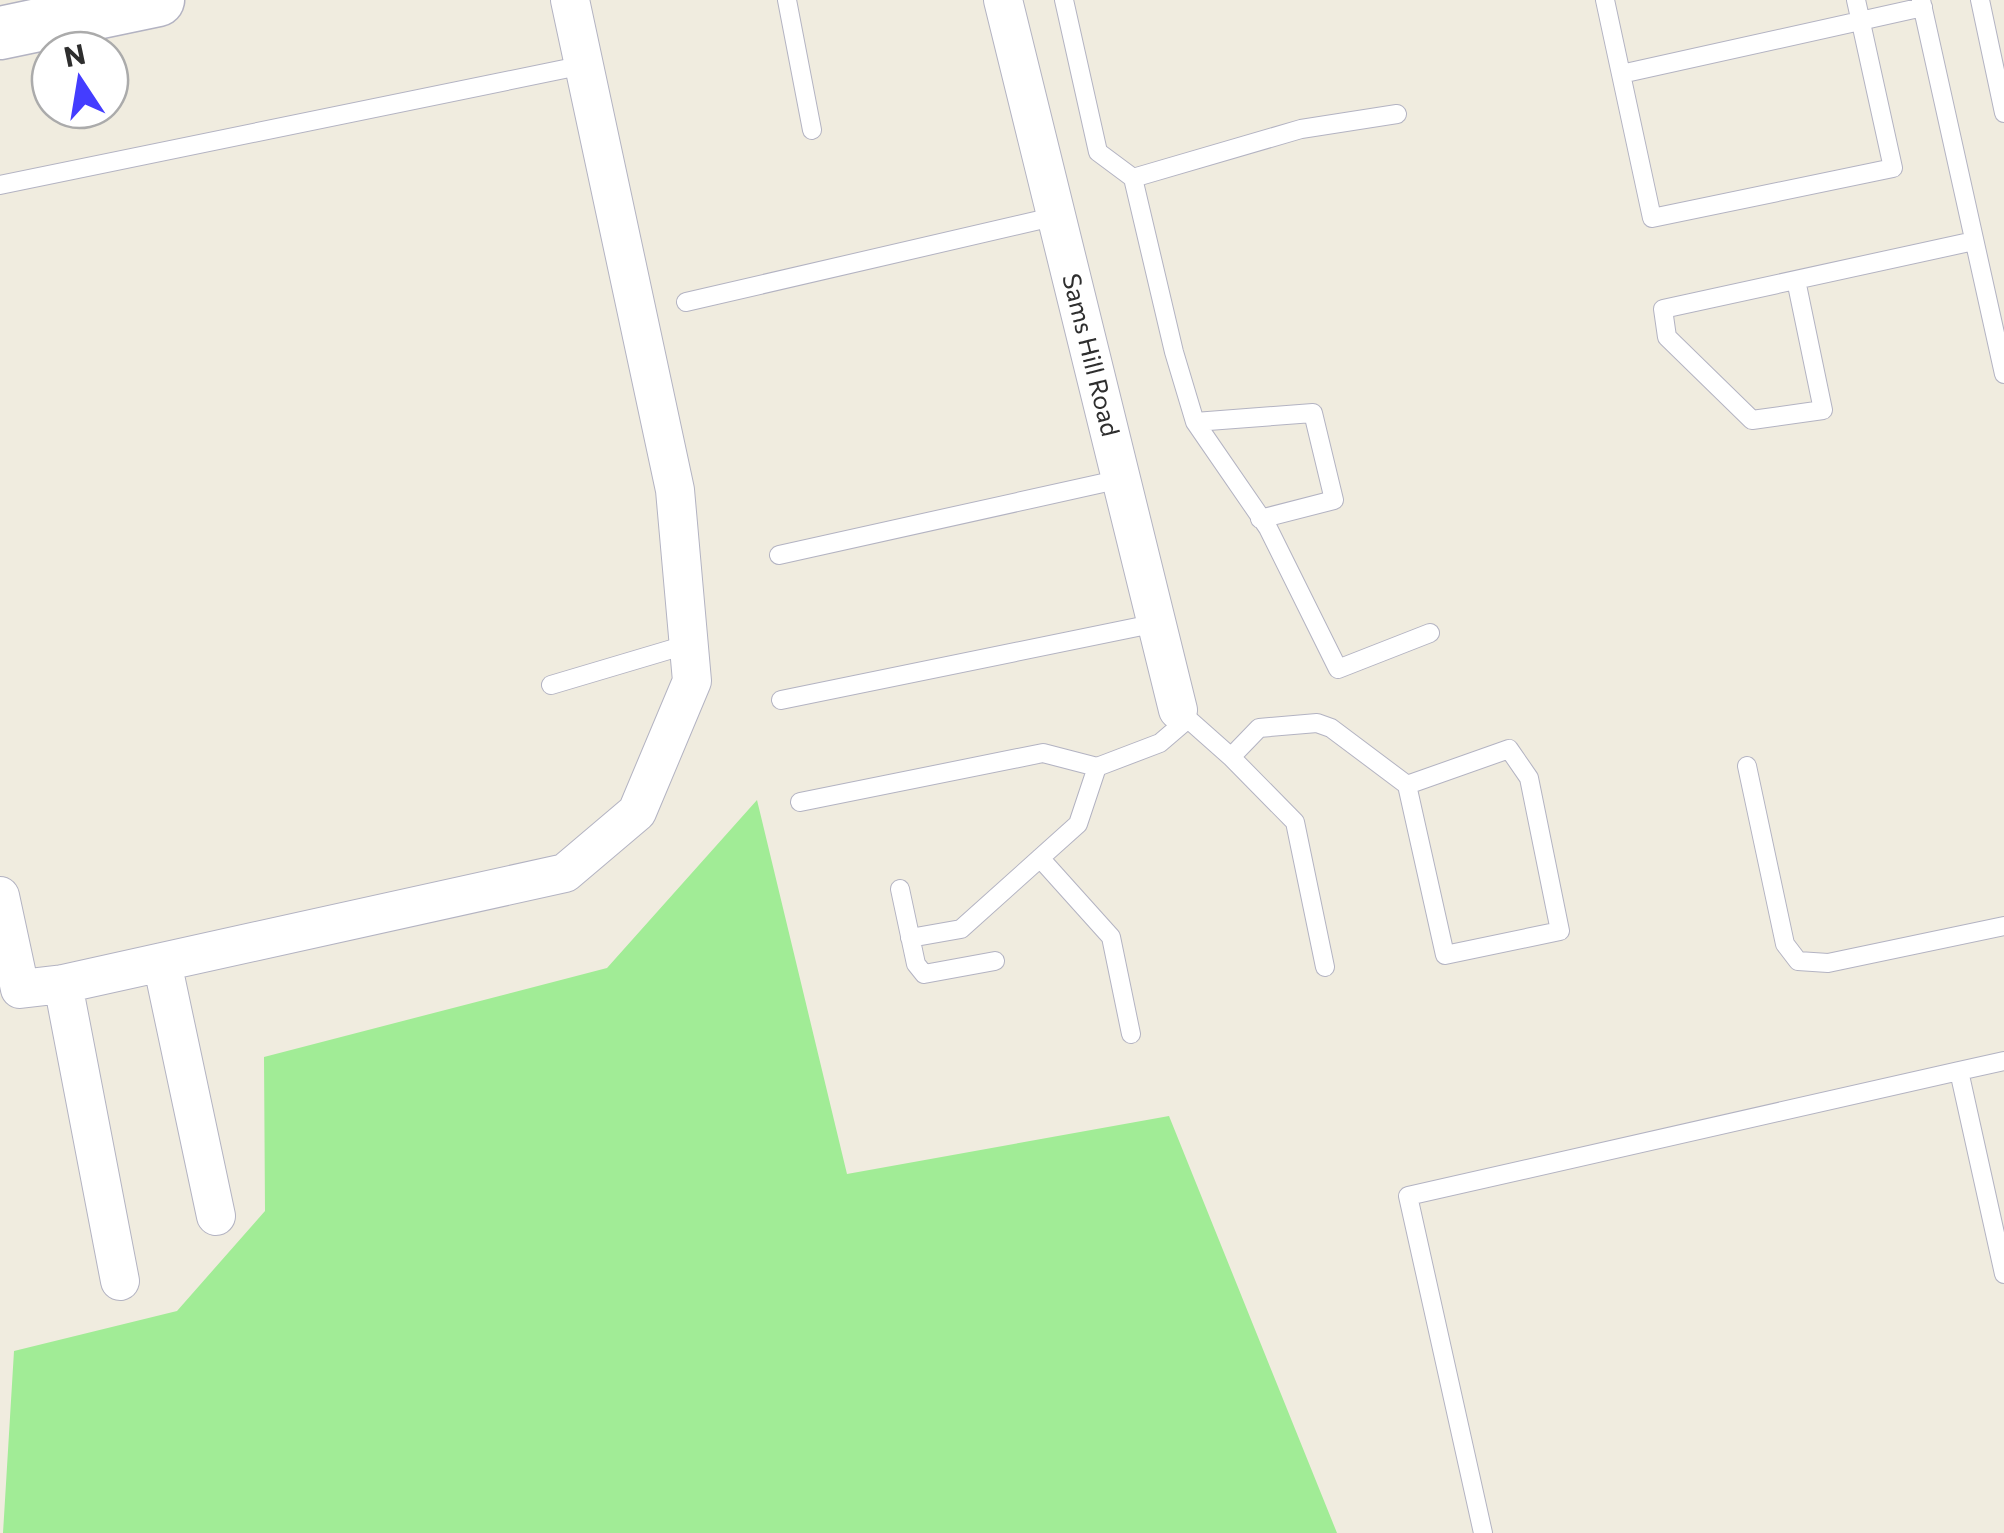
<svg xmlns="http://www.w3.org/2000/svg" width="2004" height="1533" font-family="Commissioner,sans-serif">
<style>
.green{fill:#a1ec96}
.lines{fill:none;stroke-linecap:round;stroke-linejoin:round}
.service-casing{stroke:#b3b3c2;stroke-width:20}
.minor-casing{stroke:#b3b3c2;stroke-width:40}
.secondary-casing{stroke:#b3b3c2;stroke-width:55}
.service{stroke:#fff;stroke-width:18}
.minor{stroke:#fff;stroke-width:38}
.secondary{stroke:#fff;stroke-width:52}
.labels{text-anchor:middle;stroke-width:10;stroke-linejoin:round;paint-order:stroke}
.street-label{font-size:25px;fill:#2e2e2e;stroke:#fff}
</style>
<rect width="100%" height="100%" fill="#f0ecdf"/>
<path class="green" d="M757,800L847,1174L1169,1116L1337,1533H3L14,1351L177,1311L265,1211L264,1057L607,968Z"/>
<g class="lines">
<g class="service-casing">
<path id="service" d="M787,0L812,130
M1064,0L1098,152L1133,178L1174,352L1195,422L1268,528L1338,669L1430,633
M1605,0L1652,218L1893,168L1856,0
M1921,0L2004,374
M1980,0L2004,113
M1621,74L1923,7
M1133,178L1301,129L1397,114
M0,185L584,65
M1796,280L1823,410L1752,420L1667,337L1663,309L1974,241
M686,302L1057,216
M1195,422L1313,413L1334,500L1260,519
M779,555L1121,479
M551,685L689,644
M781,700L1157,623
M1178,710L1231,757L1259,728L1317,723L1331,728L1407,785L1445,955L1560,931L1529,778L1509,749L1407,785
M1231,757L1295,822L1325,967
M1747,766L1785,944L1798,961L1828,963L2004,926
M800,802L1043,753L1097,767L1160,743L1188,719
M1040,858L1111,937L1131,1034
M900,889L916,964L924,974L995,961
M910,938L961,929L1078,824L1097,767
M2004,1061L1959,1071L2004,1274
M1483,1533L1408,1196L1959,1071"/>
</g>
<g class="minor-casing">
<path id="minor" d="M1003,0L1178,710
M0,896L20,989L63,984L565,873L637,812L692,681L675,490L570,0
M162,962L216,1216
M63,984L120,1281"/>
</g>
<g class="secondary-casing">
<path id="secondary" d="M0,33L158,0"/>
</g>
<use href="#service" class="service"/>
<use href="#minor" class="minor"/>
<use href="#secondary" class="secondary"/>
</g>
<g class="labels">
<g class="street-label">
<text transform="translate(1091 355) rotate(76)" y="9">Sams Hill Road</text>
</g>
</g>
<g transform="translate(80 80) rotate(348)"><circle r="48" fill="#ffffff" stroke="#ababab" stroke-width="2.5"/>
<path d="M0-8L18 38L0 25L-18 38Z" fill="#443dff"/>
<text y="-15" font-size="28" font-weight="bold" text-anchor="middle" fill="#2e2e2e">N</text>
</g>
</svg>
